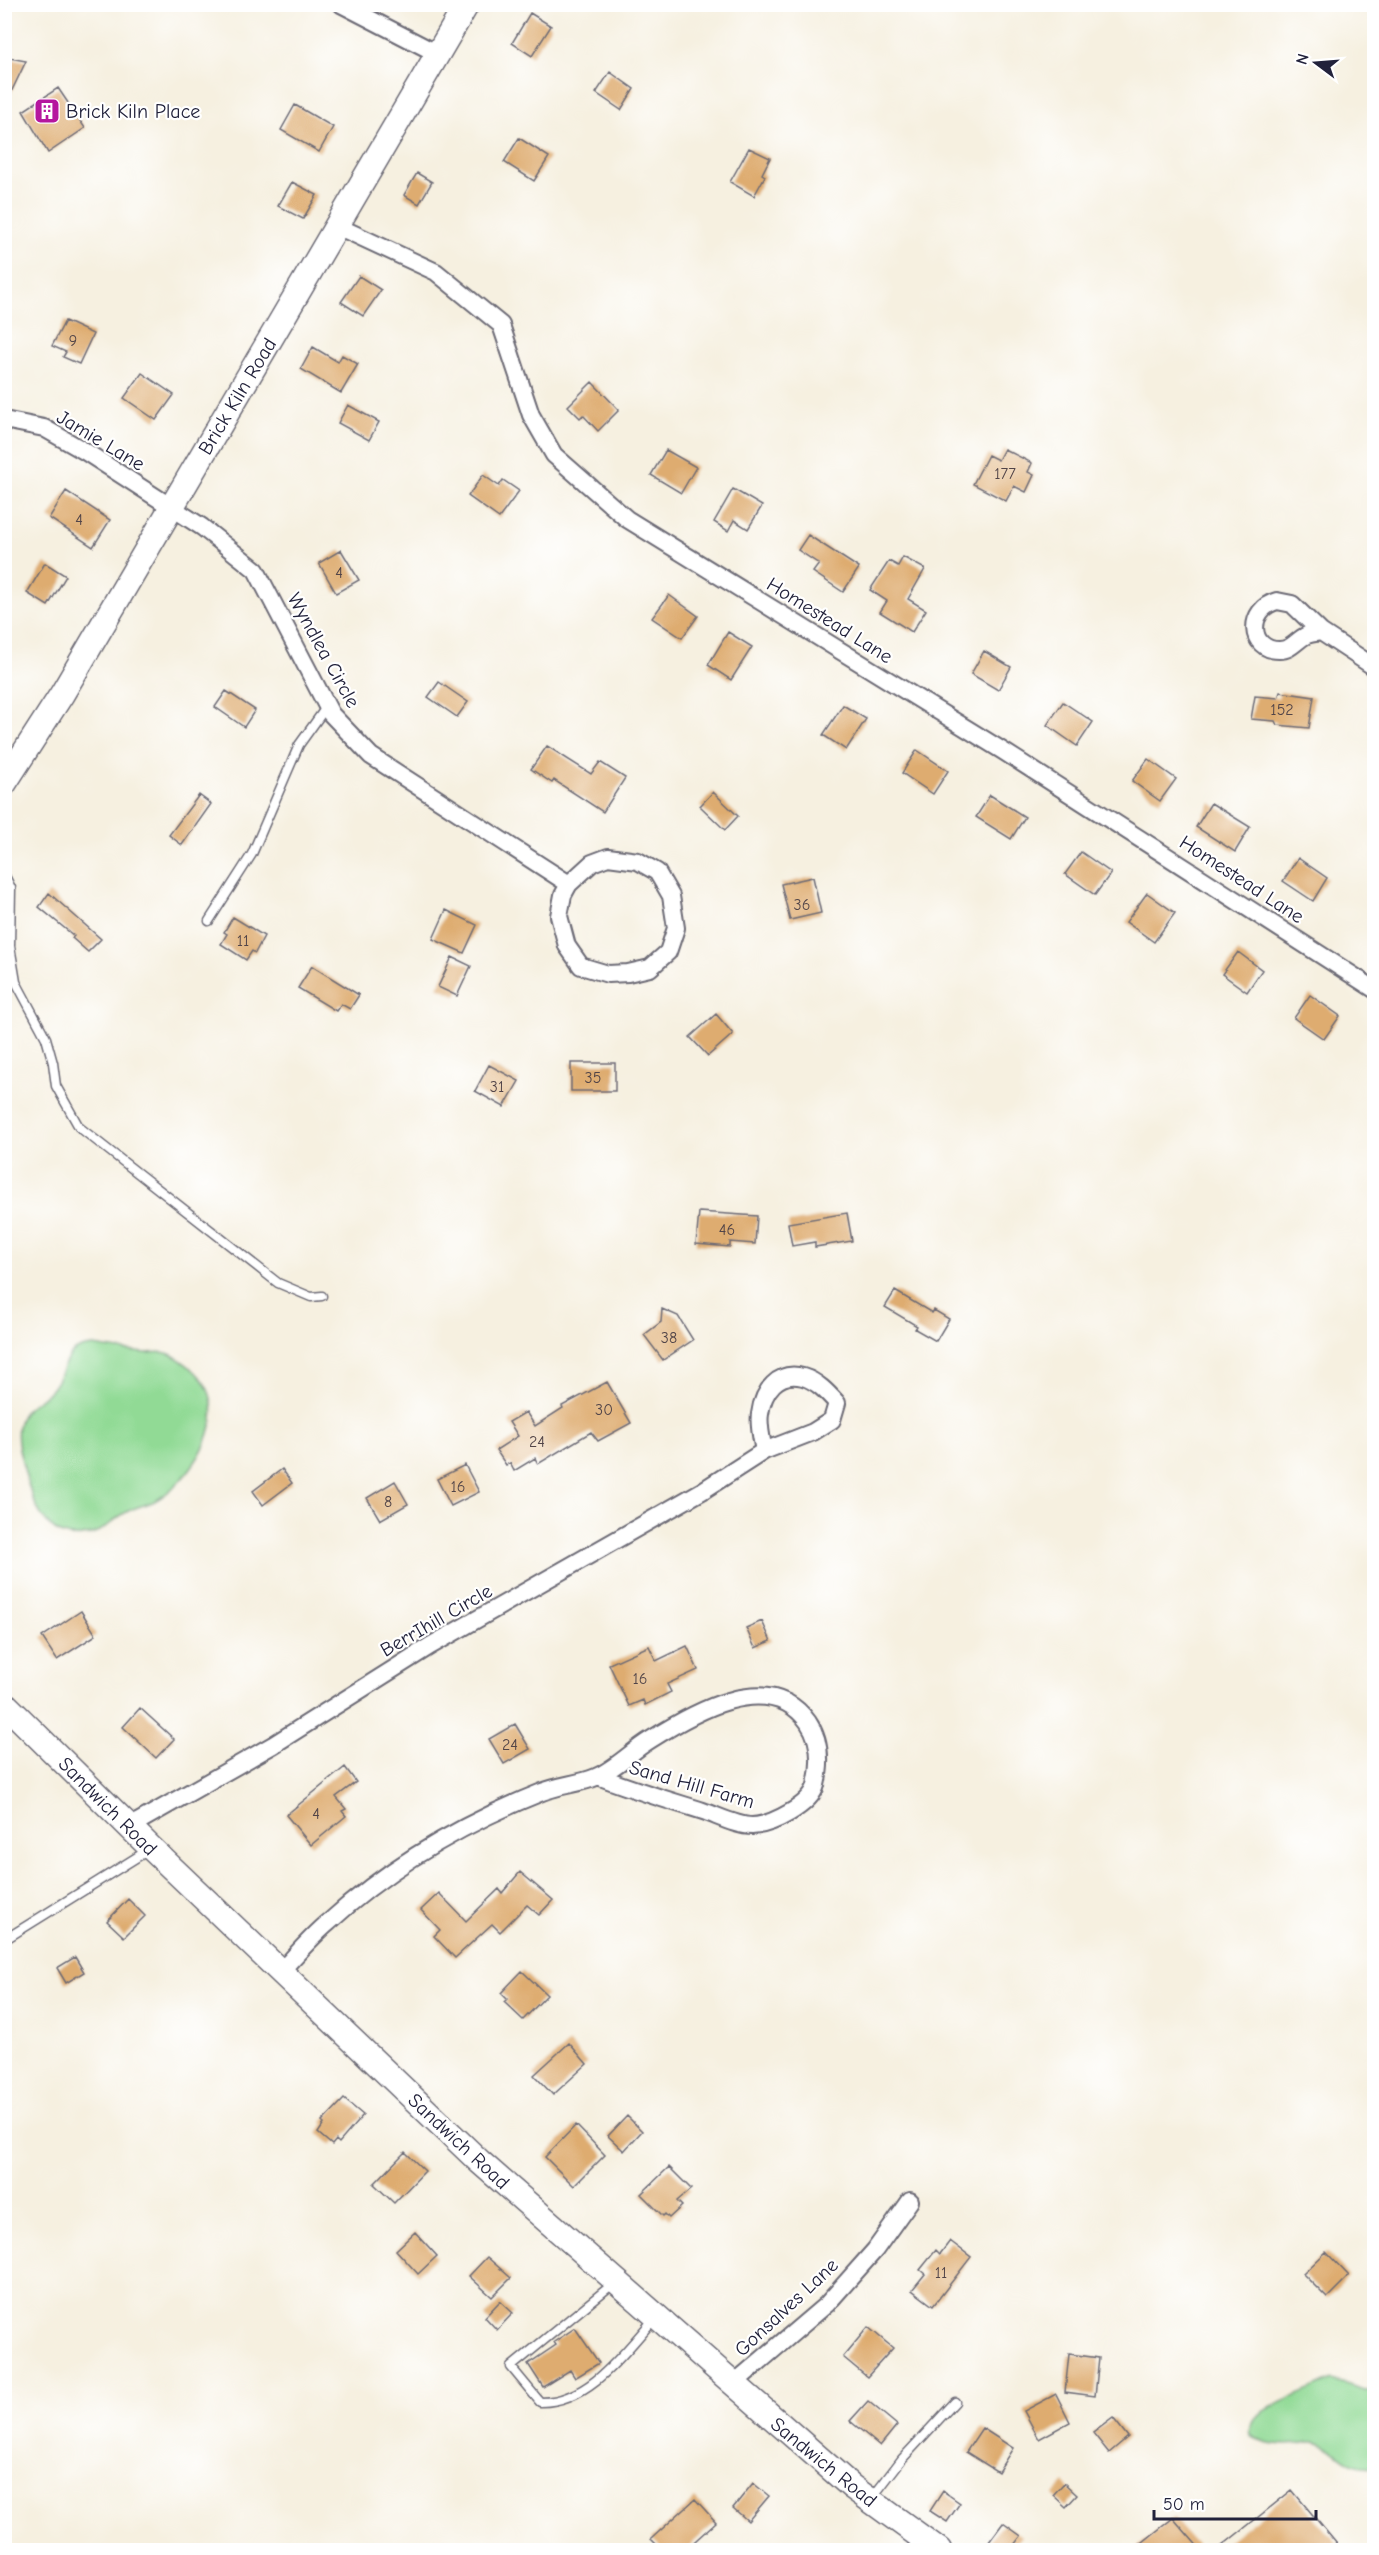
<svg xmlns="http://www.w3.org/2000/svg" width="1379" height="2555" font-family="'Comic Neue',sans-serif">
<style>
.green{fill:#91da95;stroke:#5a7e68;stroke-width:1.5}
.building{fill:#deac6f}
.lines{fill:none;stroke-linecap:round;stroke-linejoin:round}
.lane-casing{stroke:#6c6a75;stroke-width:11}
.street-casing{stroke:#6c6a75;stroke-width:20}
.secondary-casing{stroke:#6c6a75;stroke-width:27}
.lane{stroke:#fff;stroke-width:8}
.street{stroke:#fff;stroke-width:16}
.secondary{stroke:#fff;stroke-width:24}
.labels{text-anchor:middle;stroke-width:4.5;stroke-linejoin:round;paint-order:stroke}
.number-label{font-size:16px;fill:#514448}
.poi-label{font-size:20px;fill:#22223b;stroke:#fff;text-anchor:start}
.street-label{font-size:20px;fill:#22223b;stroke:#fff}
</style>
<rect width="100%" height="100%" fill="#fff"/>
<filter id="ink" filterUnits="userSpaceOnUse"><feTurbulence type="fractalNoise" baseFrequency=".0167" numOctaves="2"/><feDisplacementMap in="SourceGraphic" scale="12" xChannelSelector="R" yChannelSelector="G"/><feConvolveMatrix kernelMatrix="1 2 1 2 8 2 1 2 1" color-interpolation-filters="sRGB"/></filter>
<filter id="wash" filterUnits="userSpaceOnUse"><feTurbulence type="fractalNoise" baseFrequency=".008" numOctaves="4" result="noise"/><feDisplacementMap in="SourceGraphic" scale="24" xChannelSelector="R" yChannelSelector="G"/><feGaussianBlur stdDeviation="1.35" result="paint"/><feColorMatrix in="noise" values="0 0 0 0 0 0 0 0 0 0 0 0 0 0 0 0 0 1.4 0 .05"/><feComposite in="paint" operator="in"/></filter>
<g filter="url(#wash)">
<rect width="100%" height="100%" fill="#f6f0e0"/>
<path class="green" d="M94,1346C112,1349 130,1352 148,1353C154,1353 161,1351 167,1353C175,1355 183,1362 190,1367C232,1401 208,1453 176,1485C168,1492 160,1500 150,1503C142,1506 132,1508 125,1513C115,1518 109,1527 99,1531C54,1551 35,1513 26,1476C22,1460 14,1439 19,1422C24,1403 43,1402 53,1387C68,1366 62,1348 94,1346Z
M1333,2380L1364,2390L1374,2389V2466C1343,2470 1337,2444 1314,2442C1310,2441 1305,2443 1300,2444C1281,2446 1267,2445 1250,2435C1249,2430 1249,2426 1252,2422C1262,2407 1315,2388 1333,2380Z"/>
<g id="blocks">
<path class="building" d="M530,13L551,26L532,56L512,43Z
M4,57L26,61L4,107Z
M610,72L634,89L621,110L596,93Z
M58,88L85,128L48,153L23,111Z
M295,105L333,127L319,152L281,130Z
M519,138L549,157L534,181L504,162Z
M749,148L770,158L762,174L765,176L754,196L730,182Z
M417,173L432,182L419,204L404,195Z
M292,182L317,195L303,219L278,206Z
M359,276L381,290L363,316L341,302Z
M65,321L93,334L79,364L63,357L66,352L52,346Z
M313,347L338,362L342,355L358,364L341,393L301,369Z
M142,373L174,395L156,420L124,398Z
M592,382L619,410L598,431L583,415L580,418L568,406Z
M348,405L379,422L369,440L338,423Z
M1004,449L1032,463L1028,472L1034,475L1026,492L1014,486L1006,501L973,484L988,455L998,460Z
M666,450L696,467L681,493L651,475Z
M483,475L499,486L503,480L519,491L499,518L468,496Z
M733,489L762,506L748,529L734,520L728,531L714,522Z
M66,491L110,520L93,547L49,518Z
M808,535L859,568L843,592L813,572L819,564L798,550Z
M341,550L359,580L336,593L319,563Z
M903,557L925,569L908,599L926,610L912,632L880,612L887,601L870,590L889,561L898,566Z
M45,563L66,576L48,606L27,593Z
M669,595L698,616L682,638L652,618Z
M728,632L752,647L731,680L708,665Z
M984,651L1011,667L998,690L971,674Z
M439,682L468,702L457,717L428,697Z
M226,691L255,710L244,727L215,707Z
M1280,692L1314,697L1309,728L1277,725L1275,721L1251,719L1255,696L1278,698Z
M1063,702L1093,722L1077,746L1047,725Z
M843,705L866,719L846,750L823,735Z
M547,746L591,774L600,762L625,778L603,812L554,780L552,783L531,769Z
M917,750L948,771L933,794L902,773Z
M1148,759L1176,779L1160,801L1132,781Z
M713,792L738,816L725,830L700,806Z
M199,795L211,804L182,845L169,835Z
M990,795L1025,817L1011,839L976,817Z
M1211,803L1250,827L1235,852L1196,827Z
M1081,852L1111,873L1095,895L1065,874Z
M1298,858L1327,878L1313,901L1283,881Z
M813,877L821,913L790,920L781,884Z
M49,893L101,939L88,952L72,938L74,936L39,907Z
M1147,893L1175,913L1154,942L1126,922Z
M446,910L477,925L464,953L433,939Z
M233,917L264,936L255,953L252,951L246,960L221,944L227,934L224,932Z
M1238,952L1262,970L1247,992L1222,974Z
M452,957L471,966L457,996L438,987Z
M312,966L359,995L350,1009L341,1004L336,1011L298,988Z
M1310,995L1340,1016L1324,1039L1294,1018Z
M716,1014L733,1034L708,1056L690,1037Z
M571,1063H615V1091H571Z
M489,1065L519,1081L504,1107L475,1091Z
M699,1212L757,1216L755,1244L730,1242V1247L696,1244Z
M847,1213L852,1241L815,1247V1242L792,1246L788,1223Z
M895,1291L932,1313L934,1310L949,1319L936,1341L915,1329L917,1326L885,1307Z
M662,1309L678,1316L693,1340L663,1360L644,1335L661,1322Z
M607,1382L631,1423L598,1441L591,1432L538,1464L535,1458L514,1471L510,1463L506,1465L496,1450L518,1436L509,1422L526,1412L535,1426L563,1408L562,1406Z
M465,1465L479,1492L451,1506L437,1479Z
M282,1469L292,1483L263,1505L253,1491Z
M395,1481L408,1504L380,1520L367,1498Z
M81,1611L96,1635L57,1660L42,1637Z
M762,1621L771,1641L755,1648L746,1628Z
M649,1646L656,1661L687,1646L698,1670L667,1684L671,1692L645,1705L643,1700L629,1706L609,1664Z
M140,1708L174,1739L156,1758L123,1727Z
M515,1724L530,1749L504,1764L489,1739Z
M345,1767L356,1782L336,1797L346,1809L342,1811L346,1816L311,1845L286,1815Z
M520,1872L553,1900L539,1915L527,1905L500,1932L492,1924L455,1958L434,1936L440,1930L421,1910L439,1893L466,1921L499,1889L502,1893Z
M128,1899L145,1916L124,1937L107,1921Z
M75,1957L84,1972L66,1983L57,1968Z
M522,1971L547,1995L523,2020L504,2002L507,1999L501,1993Z
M569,2043L587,2064L553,2095L534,2075Z
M344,2099L363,2115L339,2143L336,2140L332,2145L318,2133L324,2124L322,2122Z
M627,2116L642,2131L624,2151L608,2136Z
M576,2125L605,2155L574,2186L545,2157Z
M405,2152L425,2171L394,2203L374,2184Z
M669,2167L691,2189L677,2201L682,2206L669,2218L665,2214L663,2216L641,2194Z
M415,2232L437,2256L418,2274L396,2250Z
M950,2241L971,2257L933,2306L912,2290L925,2274L920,2270L936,2250L940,2254Z
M1326,2252L1349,2276L1327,2298L1303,2274Z
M487,2257L511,2278L492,2297L469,2276Z
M500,2301L513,2313L497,2330L485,2317Z
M868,2327L893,2348L867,2377L843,2357Z
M575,2328L599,2363L575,2378L570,2370L543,2387L528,2364L556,2345L554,2342Z
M1069,2354L1099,2358L1095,2396L1065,2392Z
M1056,2394L1070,2422L1039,2439L1024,2411Z
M868,2401L897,2425L880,2446L850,2421Z
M1113,2418L1128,2437L1109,2453L1093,2433Z
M982,2428L1013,2448L998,2472L966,2452Z
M753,2483L769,2496L748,2521L733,2508Z
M1064,2483L1077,2495L1066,2507L1053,2495Z
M1292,2490L1342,2550H1217Z
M943,2491L960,2503L947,2522L930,2511Z
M695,2499L716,2522L685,2550H662L651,2539Z
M1173,2518L1201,2550H1133Z
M1003,2523L1021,2536L1010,2550H983Z"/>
</g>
</g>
<g filter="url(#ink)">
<use href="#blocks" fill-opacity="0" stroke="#6c6a75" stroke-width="1.5"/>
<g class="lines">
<g class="lane-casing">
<path id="lane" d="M4,874L11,888L10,946L16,982L46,1038L53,1063L56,1086L79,1127L278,1283L311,1297L322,1296
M209,921L252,854L299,745L327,706
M4,1940L150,1849
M614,2283L511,2367L540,2402C590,2403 625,2351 655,2318
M872,2498L902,2459L955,2402"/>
</g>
<g class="street-casing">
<path id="street" d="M341,4L438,54
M337,226L436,272L501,325L531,415L554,455L627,519L1003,751L1374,989
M4,420L44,428L86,452L202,527L256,570L331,714L371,756L569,884L563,895L559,916L567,946L581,966L608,974L628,973L650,968L668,952L676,928L671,896L657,872L638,861L608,857L592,863L569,884
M1277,601L1292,604L1321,632C1316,633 1311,633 1307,635C1296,640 1292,650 1279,650C1248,650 1247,609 1277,601Z
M1321,632L1374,667
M129,1827L273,1745L430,1646L702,1491L764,1451L813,1432L832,1420L837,1403C828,1393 817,1381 803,1377C778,1370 763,1391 760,1414C758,1425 762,1440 764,1451
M280,1972C296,1955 311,1937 329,1922C391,1865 464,1823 542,1792C560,1785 579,1784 596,1777C615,1769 632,1751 650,1740C691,1714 769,1667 808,1722C821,1741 821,1764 816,1785C811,1805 772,1825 752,1826C737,1826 718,1816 703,1811C668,1800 633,1790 598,1776
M732,2385L827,2304L875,2250L910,2201"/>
</g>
<g class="secondary-casing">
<path id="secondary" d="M4,784L62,694L467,4
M4,1703L151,1848L480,2162L852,2487L939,2550"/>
</g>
<use href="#lane" class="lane"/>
<use href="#street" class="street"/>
<use href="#secondary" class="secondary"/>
</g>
</g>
<defs>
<g id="building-square" transform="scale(1.35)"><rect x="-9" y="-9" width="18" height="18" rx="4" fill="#b5179e" stroke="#fff"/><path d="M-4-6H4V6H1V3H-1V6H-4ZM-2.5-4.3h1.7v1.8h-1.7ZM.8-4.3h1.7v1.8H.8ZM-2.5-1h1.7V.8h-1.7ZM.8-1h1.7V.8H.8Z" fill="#fff"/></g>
</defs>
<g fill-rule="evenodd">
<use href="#building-square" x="47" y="111"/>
</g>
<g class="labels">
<g class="number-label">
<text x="73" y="346">9</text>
<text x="1005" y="479">177</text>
<text x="79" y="525">4</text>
<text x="339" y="578">4</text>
<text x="1282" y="715">152</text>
<text x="802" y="910">36</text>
<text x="243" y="946">11</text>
<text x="593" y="1083">35</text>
<text x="497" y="1092">31</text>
<text x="727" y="1235">46</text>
<text x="669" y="1343">38</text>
<text x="604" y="1415">30</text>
<text x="537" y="1447">24</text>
<text x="458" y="1492">16</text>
<text x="388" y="1507">8</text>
<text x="640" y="1684">16</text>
<text x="510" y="1750">24</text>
<text x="316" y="1819">4</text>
<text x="941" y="2278">11</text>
</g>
<g class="poi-label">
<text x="66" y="118">Brick Kiln Place</text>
</g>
<g class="street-label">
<text transform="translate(237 396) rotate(-59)" y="7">Brick Kiln Road</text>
<text transform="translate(101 440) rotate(31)" y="7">Jamie Lane</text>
<text transform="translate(830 620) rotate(32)" y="7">Homestead Lane</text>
<text transform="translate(324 650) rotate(61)" y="7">Wyndlea Circle</text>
<text transform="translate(1242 879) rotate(33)" y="7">Homestead Lane</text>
<text transform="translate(436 1620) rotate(-30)" y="7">BerrIhill Circle</text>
<text transform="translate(692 1784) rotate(16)" y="7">Sand Hill Farm</text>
<text transform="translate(108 1806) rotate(45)" y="7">Sandwich Road</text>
<text transform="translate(459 2141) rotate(43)" y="7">Sandwich Road</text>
<text transform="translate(786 2307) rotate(-43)" y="7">Gonsalves Lane</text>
<text transform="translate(824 2462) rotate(39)" y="7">Sandwich Road</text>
</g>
</g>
<rect width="1379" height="2555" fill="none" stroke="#fff" stroke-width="24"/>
<g transform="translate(1316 63) rotate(286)" stroke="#ffffff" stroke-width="4.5" paint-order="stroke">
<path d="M0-4.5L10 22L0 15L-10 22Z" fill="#22223b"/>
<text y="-9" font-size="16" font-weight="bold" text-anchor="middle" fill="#22223b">N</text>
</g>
<path d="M1154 2510v9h162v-9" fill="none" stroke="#22223b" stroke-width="3"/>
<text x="1163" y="2510" font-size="18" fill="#22223b" stroke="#ffffff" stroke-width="4.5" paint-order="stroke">50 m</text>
</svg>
